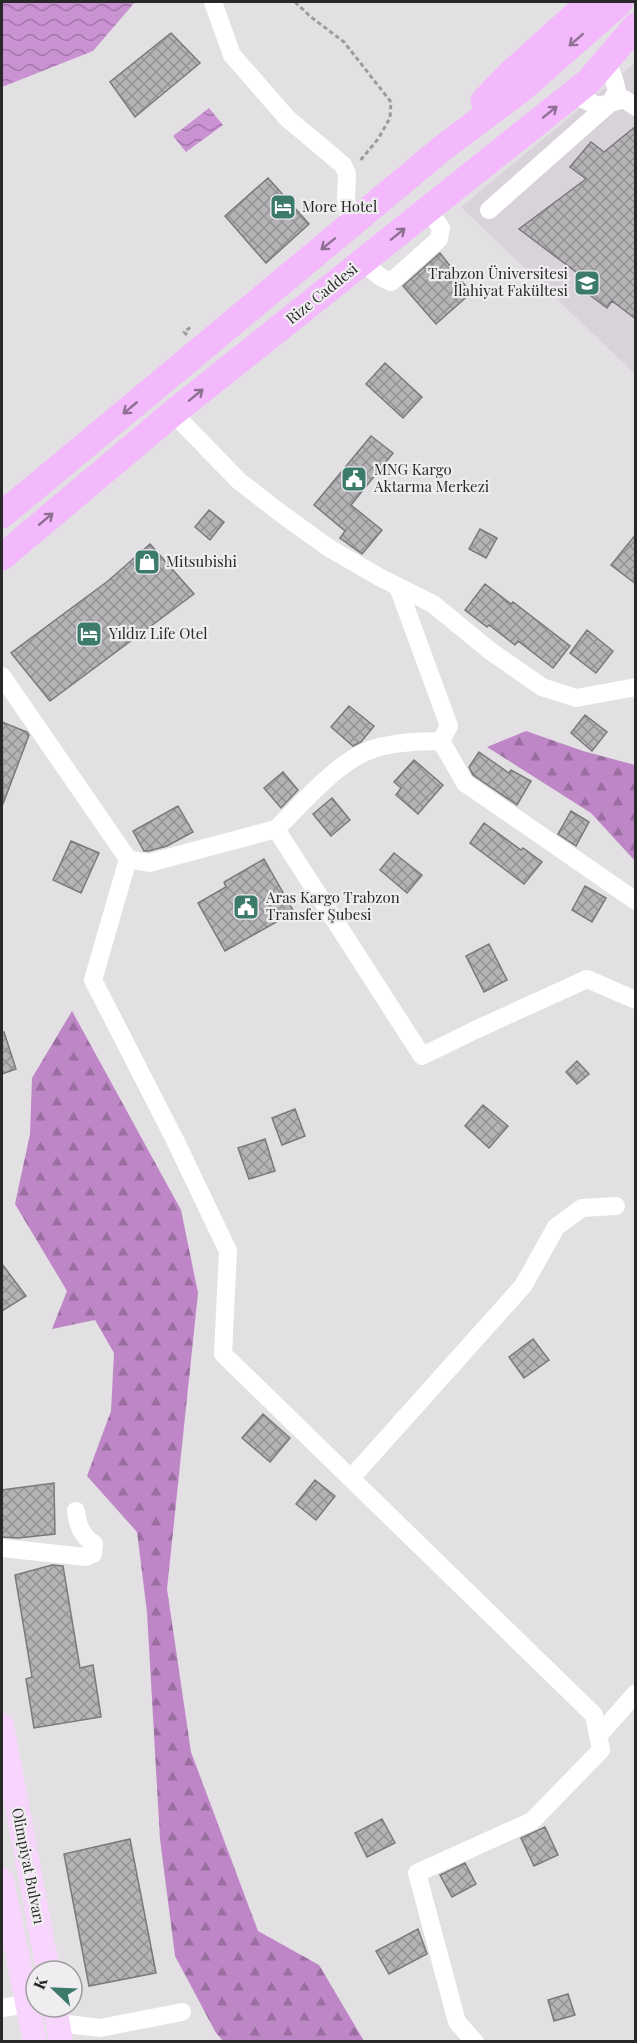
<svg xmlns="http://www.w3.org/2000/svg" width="637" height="2043" font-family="'Playfair Display',serif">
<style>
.built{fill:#dad2db}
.forest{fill:url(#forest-firs)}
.water{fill:url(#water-waves)}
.building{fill:url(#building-cross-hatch);stroke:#7b797b;stroke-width:1.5}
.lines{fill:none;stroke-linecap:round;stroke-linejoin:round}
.path{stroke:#9d9b9d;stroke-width:3;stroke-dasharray:4.5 3;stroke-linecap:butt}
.minor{stroke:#fff;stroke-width:18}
.major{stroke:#f8d5fd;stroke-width:24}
.highway{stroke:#f4b9fc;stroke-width:27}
.oneway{stroke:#8e7092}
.labels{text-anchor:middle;stroke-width:4.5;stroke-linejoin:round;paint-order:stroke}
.poi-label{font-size:15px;fill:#292829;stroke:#efedf0;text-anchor:start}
.street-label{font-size:15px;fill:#292829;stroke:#efedf0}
</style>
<defs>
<pattern id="forest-firs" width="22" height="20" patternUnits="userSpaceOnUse" patternTransform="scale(1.5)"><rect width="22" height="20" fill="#bf86c7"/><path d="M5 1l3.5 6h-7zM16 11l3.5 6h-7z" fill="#9b6ea2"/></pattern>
<pattern id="water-waves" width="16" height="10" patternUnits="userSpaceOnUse" patternTransform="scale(1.5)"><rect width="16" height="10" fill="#ca91d3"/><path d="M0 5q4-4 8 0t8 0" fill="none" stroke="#a476ab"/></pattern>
<pattern id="building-cross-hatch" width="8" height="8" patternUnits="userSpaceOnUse" patternTransform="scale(1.5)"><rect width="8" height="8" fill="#b5b3b6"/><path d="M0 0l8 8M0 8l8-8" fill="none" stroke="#939294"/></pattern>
</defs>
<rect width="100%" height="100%" fill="#e2e0e2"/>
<path class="built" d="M635,63V374L461,207Z"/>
<path class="forest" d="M526,731L583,751L635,765V861L591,813L487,747Z
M72,1011L181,1210L198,1293L167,1589L191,1752L258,1931L319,1965L364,2041H223L216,2033L175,1956L160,1839L147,1612L137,1532L87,1476L111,1411L114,1353L95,1320L52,1329L67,1291L15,1204L30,1134L32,1078Z"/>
<path class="water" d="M2,2H135L93,51L2,87Z
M209,108L223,125L186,152L173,136Z"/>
<path class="building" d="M171,33L200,63L135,117L110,82Z
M636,126V319L612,301L607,308L578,286L584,278L519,229L586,179L570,167L591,142L604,152Z
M268,178L309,224L266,263L225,216Z
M440,253L471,293L436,324L403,286Z
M385,363L422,397L403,418L366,384Z
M371,436L393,453L351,505L382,530L362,554L340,538L345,531L314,505Z
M209,510L224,522L210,540L195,527Z
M480,529L497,538L486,558L469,549Z
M636,534V584L611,565Z
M150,544L194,594L50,701L11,653L108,581Z
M485,584L511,604L513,602L570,646L553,668L518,641L515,645L489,625L487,627L465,610Z
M587,630L613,651L596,673L570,653Z
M349,706L374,726L361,742L353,746L331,727Z
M585,715L607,732L592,751L571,733Z
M2,722L27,732L29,735L3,804Z
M479,752L509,773L511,770L531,781L517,805L473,775L469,767Z
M414,760L443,785L418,814L396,795L401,788L394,782Z
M283,772L298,790L281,808L264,788Z
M332,798L350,820L331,836L313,814Z
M178,806L193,832L167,846L149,851H144L133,831Z
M571,811L589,822L576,846L558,834Z
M484,823L521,850L523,848L542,862L524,884L470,843Z
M71,841L99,853L81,893L53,880Z
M394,853L422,875L407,893L380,870Z
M264,859L294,912L225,951L198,903L226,887L224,882Z
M585,886L606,898L592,922L572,910Z
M489,944L507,980L484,992L466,956Z
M4,1032L16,1069L2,1074V1033Z
M577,1061L589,1074L577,1084L566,1072Z
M483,1105L508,1126L489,1148L465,1126Z
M295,1109L305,1136L282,1145L272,1118Z
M265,1139L275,1171L249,1179L238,1148Z
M2,1264L26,1296L2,1311Z
M533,1339L549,1360L524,1378L509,1357Z
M263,1414L290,1438L270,1462L242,1438Z
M315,1480L335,1496L316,1520L296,1504Z
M54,1483L55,1534L18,1538L2,1537V1490Z
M52,1565L63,1566L80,1668L93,1665L101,1717L34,1728L26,1679L32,1677L15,1575Z
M382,1819L395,1843L367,1857L355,1833Z
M545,1827L558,1855L534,1866L521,1838Z
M130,1839L156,1973L89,1986L64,1854Z
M465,1863L476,1884L452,1897L440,1875Z
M418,1929L427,1954L389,1974L376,1951Z
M568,1994L575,2015L554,2021L548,2000Z"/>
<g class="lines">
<path class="path" d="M295,2L311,17L344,42L391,102L390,118L378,139L359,162
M187,335L184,332L192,326"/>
<path class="minor" d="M213,2L232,55L287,118L343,165L347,174L346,199L351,225
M572,94L598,106L610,103L617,91L614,79L608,65
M489,210L610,103L624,99L636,107
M362,262L382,278L391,282L439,239L441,228L428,209
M173,413L239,481L283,515L329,548L381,578L433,604L489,650L542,687L576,698L636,687
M398,587L449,726L441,741C418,741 397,742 376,748C340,758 303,803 276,829L422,1056L475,1030L587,979L636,1000
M2,676L128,859L93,980L175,1140L228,1251L223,1354L594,1715L601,1750L532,1821L417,1873L457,2022L475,2042
M441,741L465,783L636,901
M128,859L149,863L276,829
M351,1478L523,1286L556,1227L582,1208L616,1206
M2,1548L86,1557L93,1554L94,1544C81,1535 78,1526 76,1511
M599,1735L636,1693
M2,2008L27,2004
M58,2023L100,2028L182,2012"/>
<path class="major" d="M2,1726L48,1971
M2,1880L35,2042
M55,2007L61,2042"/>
<path class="highway" d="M484,101L510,74L590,2
M2,515L444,147L519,91L620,2
M2,557L173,413L589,81L636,26"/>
</g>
<defs><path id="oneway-shaft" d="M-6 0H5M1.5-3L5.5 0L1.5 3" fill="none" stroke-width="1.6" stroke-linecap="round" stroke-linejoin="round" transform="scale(1.5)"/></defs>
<g class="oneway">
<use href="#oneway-shaft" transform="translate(576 40) rotate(139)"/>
<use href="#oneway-shaft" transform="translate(550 112) rotate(-39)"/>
<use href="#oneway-shaft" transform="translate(398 234) rotate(-39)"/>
<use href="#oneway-shaft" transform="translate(328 244) rotate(141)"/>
<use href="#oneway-shaft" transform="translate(196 395) rotate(-39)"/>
<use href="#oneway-shaft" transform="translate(130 408) rotate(140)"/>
<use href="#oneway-shaft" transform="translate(46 519) rotate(-40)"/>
</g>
<defs>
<g id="hotel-square" transform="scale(1.35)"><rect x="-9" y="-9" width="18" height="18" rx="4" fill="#3c7b69" stroke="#efedf0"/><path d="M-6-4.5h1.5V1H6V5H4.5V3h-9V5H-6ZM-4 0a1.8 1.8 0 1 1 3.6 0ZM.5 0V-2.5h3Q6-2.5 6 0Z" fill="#fff"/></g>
<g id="university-square" transform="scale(1.35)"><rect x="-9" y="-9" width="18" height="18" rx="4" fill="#3c7b69" stroke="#efedf0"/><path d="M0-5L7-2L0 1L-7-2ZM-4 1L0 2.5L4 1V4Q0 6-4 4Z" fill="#fff"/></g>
<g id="civic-square" transform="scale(1.35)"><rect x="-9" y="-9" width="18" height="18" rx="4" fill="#3c7b69" stroke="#efedf0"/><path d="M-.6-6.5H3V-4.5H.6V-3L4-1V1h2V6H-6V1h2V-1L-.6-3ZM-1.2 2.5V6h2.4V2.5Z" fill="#fff"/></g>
<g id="shop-square" transform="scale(1.35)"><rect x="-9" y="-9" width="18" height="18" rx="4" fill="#3c7b69" stroke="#efedf0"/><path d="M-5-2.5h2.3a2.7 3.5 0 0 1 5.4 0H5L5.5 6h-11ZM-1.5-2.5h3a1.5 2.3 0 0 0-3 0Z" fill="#fff"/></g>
</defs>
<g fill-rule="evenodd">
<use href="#hotel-square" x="283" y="207"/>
<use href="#university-square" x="587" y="283"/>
<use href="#civic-square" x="354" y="479"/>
<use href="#shop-square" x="147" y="562"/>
<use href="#hotel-square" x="89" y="634"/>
<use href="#civic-square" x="246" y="907"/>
</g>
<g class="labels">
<g class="poi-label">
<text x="302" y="212">More Hotel</text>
<text x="568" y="279" text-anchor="end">Trabzon Üniversitesi<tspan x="568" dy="17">İlahiyat Fakültesi</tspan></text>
<text x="374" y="475">MNG Kargo<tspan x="374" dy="17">Aktarma Merkezi</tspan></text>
<text x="166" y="567">Mitsubishi</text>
<text x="109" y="639">Yıldız Life Otel</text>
<text x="266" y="903">Aras Kargo Trabzon<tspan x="266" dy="17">Transfer Şubesi</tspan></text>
</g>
<g class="street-label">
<text transform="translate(322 294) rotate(-39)" y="5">Rize Caddesi</text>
<text transform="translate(28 1866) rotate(79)" y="5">Olimpiyat Bulvarı</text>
</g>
</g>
<rect width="637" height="2043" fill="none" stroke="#292829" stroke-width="6"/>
<g transform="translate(54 1989) rotate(293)"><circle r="28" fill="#efedf0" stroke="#a09ea0" stroke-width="1.5"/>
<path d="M0-4.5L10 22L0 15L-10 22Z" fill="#3c7b69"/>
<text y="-9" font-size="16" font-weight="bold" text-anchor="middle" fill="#292829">K</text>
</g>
</svg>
